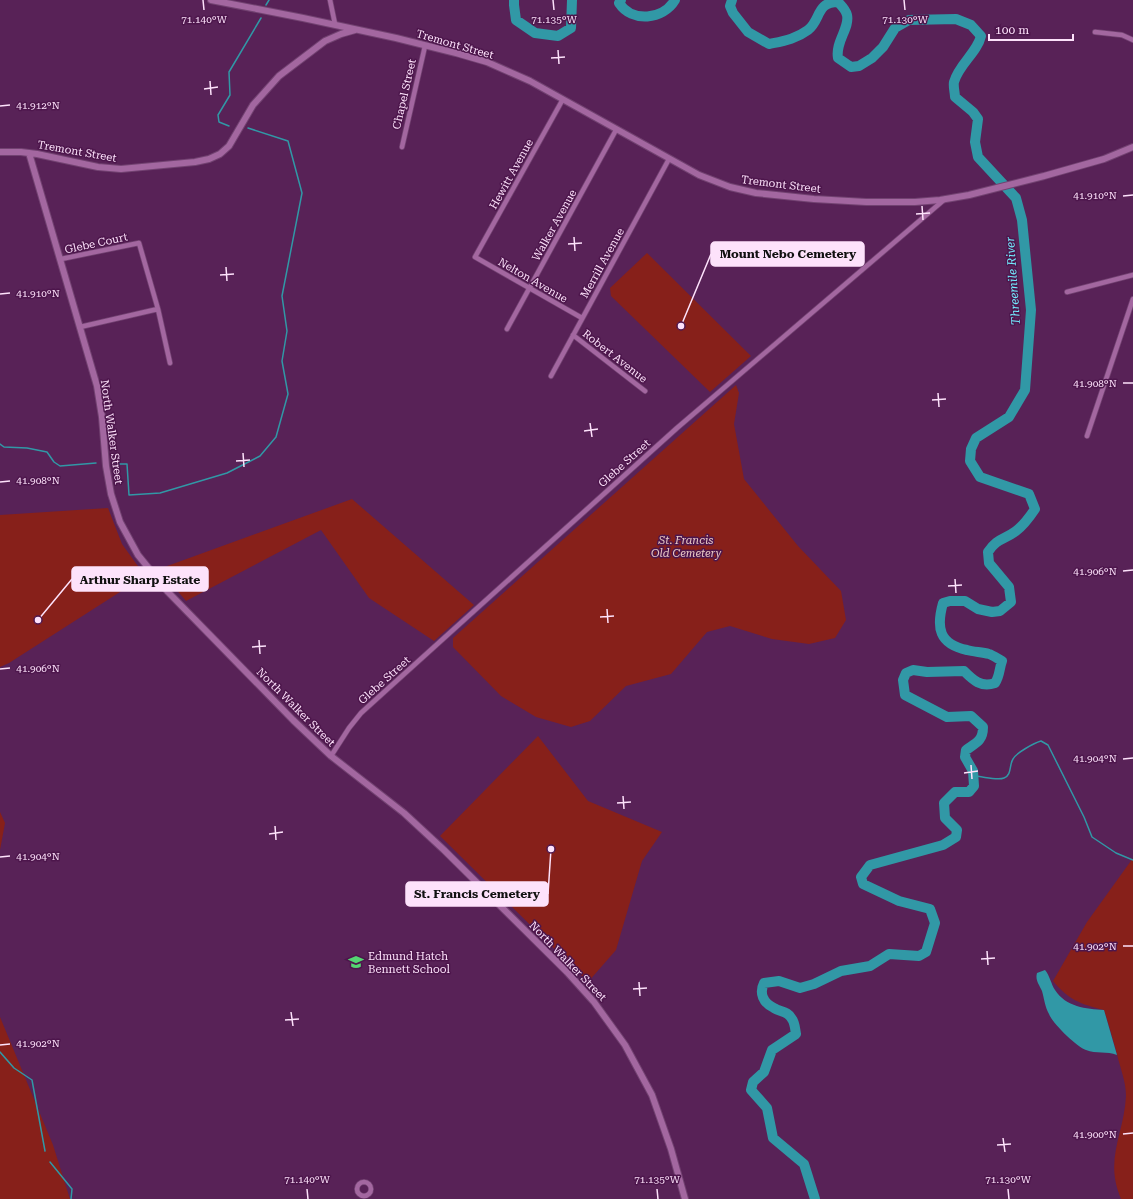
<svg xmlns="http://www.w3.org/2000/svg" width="1133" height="1199" font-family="'Roboto Serif',serif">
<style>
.green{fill:#87201a}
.water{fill:#3198a6}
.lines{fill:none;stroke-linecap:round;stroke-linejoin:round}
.stream{stroke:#3198a6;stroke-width:1.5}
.river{stroke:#3198a6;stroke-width:10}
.street-casing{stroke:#724271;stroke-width:6}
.secondary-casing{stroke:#724271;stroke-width:8}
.street{stroke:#a367a0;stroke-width:4.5}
.secondary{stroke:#a367a0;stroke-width:6}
.ticks{fill:none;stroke:#fde2fb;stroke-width:1.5}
.labels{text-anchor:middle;stroke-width:3;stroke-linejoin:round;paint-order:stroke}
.street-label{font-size:11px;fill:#fde2fb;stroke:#4d164c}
.park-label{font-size:11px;font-style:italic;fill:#eacac5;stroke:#4d164c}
.poi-label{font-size:11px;fill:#fde2fb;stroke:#4d164c;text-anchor:start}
.water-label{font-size:12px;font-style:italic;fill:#73edff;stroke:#4d164c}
.ticks-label{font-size:10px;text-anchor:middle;fill:#fde2fb;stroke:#4d164c;stroke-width:3;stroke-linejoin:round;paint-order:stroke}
.leader{fill:none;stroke:#fde2fb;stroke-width:1.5}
.callout-dot{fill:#fde2fb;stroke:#4d164c;stroke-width:1.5}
.callout{fill:#fde2fb;stroke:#fde2fb;stroke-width:1.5}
.callout-label{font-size:12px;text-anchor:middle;font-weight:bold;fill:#111}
</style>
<rect width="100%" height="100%" fill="#582257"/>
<path class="green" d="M647,253L751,356L710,392L611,296L610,288Z
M736,385L739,393L734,424L744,479L798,546L841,591L846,620L835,638L809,644L772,639L730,626L707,632L671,674L626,686L590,721L571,727L536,717L501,696L453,647V638Z
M352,499L474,605L434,641L369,598L321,530L186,601L159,569Z
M108,508L122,544L145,576L9,663L0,667V515Z
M538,736L588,801L662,832L642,861L616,950L588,982L440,836Z
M0,812L5,823L0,850Z
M1133,858V1199H1121C1104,1159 1124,1135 1126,1096C1126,1081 1120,1068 1117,1054C1113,1039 1109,1025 1104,1010C1080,1004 1069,1000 1053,981L1087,922Z
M0,1017L53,1145L70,1199H0Z"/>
<path class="water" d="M1045,970C1050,976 1051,984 1055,990C1066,1007 1086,1009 1104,1010L1117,1055C1107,1051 1096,1054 1086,1050C1077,1047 1053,1024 1049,1014C1045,1007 1044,998 1042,991C1039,984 1035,980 1037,973Z"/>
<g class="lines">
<path class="stream" d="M266,5L269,0
M229,126L219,122L218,115L230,95L229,72L261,18
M0,444L4,447L27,448L47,452L54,462L60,466L96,463
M115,464H127L129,495L160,493L227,473L260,456L276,437L288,394L282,361L287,331L282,296L302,193L288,141L248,128
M973,776C982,776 997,781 1004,778C1012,775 1009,765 1013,759C1016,753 1034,743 1041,741L1048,745L1084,817L1092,837L1116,853L1133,860
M0,1052L14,1068L32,1080L45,1151
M50,1162L72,1189L71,1199"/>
<path class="river" d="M514,0V5L516,20L535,33L558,36L571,28L572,0
M621,0L619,3C632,23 663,20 675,0
M732,0L730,6L733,13L748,32L769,44C783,41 796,39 808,30C821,20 816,2 838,2C841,5 846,11 847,15C850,28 835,42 838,58L851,67L859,66L872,58L883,47L895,28L909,20L956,19L971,25L981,36C977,53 959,64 954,82C953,86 955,93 955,97L973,112L978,119L975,142L978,157L1016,198L1022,220L1031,310L1025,390L1009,417L976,438L971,449L970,461L980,477L1029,494L1035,509C1029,518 1024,525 1016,531C1004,540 997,538 988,552L989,563L1009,587L1011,602L1000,611L992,612L978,609L965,601H950L943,603C936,628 939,644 967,650C974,652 982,652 989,654C993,655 998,659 1002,661C999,669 1000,676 995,683C981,688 973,680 964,671L927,672L913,670L906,673L903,680L905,695L947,717L971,716L983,727C983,741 976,743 966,750L965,757L973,771L974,786L969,792H955L944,803L945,818L957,830L956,837L943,845L870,865L861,877L863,884L899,901L930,909L935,923L926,952L919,956L889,954L870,966L841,971L814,984L800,988L779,981L764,983C759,993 763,1003 774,1008C780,1012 788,1011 792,1019C795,1023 795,1029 796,1034L772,1050L764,1072L753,1082L751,1090L767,1108L773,1138L804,1164L815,1199"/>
<g class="street-casing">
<path id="street" d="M330,0L335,24
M1095,32L1122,35L1133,40
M563,99L475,257L582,318
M402,147L425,46
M61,259L139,243L158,309L80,327
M1067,292L1133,275
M158,309L170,363
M507,329L616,130
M573,335L645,391
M551,376L669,159
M1087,436L1133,299
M331,756L349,728L361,713L382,694L677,428L945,199
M357 1189a7 7 0 1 1 14 0a7 7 0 1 1-14 0Z"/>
</g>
<g class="secondary-casing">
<path id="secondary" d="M211,0L303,18L396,38L456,53L487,62L530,81L699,175L730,187L756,193L814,199L866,202H915L940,200L969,195L1044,176L1104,159L1133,147
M0,152H21L37,154L98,167L121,169L195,162L209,159L220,154L229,146L253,105L279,76L325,41L341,34L355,30
M29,153L97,386L102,417L106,466L111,494L120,522L138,555L168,592L293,720L331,756L404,813L444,850L567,972L594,1002L625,1045L652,1095L671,1149L685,1199"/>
</g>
<use href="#street" class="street"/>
<use href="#secondary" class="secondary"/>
</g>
<path class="ticks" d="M203,0L204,10M553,0L554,10M904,0L905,10M558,50L559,64M551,58L565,57M210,81L211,95M204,89L218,87M0,106L10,105M1123,196L1133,195M922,206L923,220M916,214L930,213M574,237L575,251M568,244L582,243M226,267L227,281M220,275L234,274M0,294L10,293M1123,383H1133M938,393L939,407M932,400L946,399M590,423L592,437M584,431L598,429M243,453L244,467M236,461L250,460M0,482L10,481M1123,571L1133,570M955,579L956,593M948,586L962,585M607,609L608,623M600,617L614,616M259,640L260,654M252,647L266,646M0,669L10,668M1123,759L1133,758M971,765L972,779M964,773L978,771M623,796L624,809M617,803L631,802M275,826L276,840M269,834L283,832M0,857L10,856M1123,946H1133M987,951L988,965M981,959L995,958M639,982L640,996M633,989L647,988M291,1012L293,1026M285,1020L299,1019M0,1045L10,1044M1123,1134L1133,1133M1003,1138L1005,1152M997,1145L1011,1144M307,1189L308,1199M657,1189L658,1199M1008,1189L1009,1199"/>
<defs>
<g id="school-bare" transform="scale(1.2)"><path d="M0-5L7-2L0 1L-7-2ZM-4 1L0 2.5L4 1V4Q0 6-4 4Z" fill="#54d672" stroke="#4d164c" stroke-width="2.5" paint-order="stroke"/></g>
</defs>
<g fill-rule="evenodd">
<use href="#school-bare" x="356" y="962"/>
</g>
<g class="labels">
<g class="street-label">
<text transform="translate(455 44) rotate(16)" y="4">Tremont Street</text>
<text transform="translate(404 94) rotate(-77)" y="4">Chapel Street</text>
<text transform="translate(77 151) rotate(10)" y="4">Tremont Street</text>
<text transform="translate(511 174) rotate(-61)" y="4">Hewitt Avenue</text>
<text transform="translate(781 184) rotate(7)" y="4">Tremont Street</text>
<text transform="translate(554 225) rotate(-61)" y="4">Walker Avenue</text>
<text transform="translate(96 243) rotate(-12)" y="4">Glebe Court</text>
<text transform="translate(602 263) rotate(-61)" y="4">Merrill Avenue</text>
<text transform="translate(533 280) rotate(30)" y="4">Nelton Avenue</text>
<text transform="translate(615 356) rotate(38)" y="4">Robert Avenue</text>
<text transform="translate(112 432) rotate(82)" y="4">North Walker Street</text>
<text transform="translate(624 463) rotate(-42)" y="4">Glebe Street</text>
<text transform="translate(384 680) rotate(-42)" y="4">Glebe Street</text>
<text transform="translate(296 707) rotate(45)" y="4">North Walker Street</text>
<text transform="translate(568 961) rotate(46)" y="4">North Walker Street</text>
</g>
<g class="park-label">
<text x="686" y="544">St. Francis<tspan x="686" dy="13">Old Cemetery</tspan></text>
</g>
<g class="poi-label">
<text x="368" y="960">Edmund Hatch<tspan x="368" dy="13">Bennett School</tspan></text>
</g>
<g class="water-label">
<text transform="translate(1013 281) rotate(-94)" y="4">Threemile River</text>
</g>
</g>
<g class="ticks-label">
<text x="204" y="23">71.140°W</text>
<text x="554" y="23">71.135°W</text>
<text x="905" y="23">71.130°W</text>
<text x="38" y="109">41.912°N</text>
<text x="1095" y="199">41.910°N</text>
<text x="38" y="297">41.910°N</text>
<text x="1095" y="387">41.908°N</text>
<text x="38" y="484">41.908°N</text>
<text x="1095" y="575">41.906°N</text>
<text x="38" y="672">41.906°N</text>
<text x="1095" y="762">41.904°N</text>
<text x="38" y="860">41.904°N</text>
<text x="1095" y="950">41.902°N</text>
<text x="38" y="1047">41.902°N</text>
<text x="1095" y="1138">41.900°N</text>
<text x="307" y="1183">71.140°W</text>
<text x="657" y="1183">71.135°W</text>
<text x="1008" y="1183">71.130°W</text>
</g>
<path class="leader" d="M681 326L711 254M38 620L72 579M551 849L548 894"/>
<g class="callout-dot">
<circle cx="681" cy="326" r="4"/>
<circle cx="38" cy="620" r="4"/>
<circle cx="551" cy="849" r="4"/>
</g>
<g class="callout">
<rect x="711" y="242" width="153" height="24" rx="4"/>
<rect x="72" y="567" width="136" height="24" rx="4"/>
<rect x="406" y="882" width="142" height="24" rx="4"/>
</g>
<g class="callout-label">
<text x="788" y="258">Mount Nebo Cemetery</text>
<text x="140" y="584">Arthur Sharp Estate</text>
<text x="477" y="898">St. Francis Cemetery</text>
</g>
<path d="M989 34v6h84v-6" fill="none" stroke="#fde2fb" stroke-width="2"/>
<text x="995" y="34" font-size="12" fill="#fde2fb" stroke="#4d164c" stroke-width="3" paint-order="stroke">100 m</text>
</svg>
